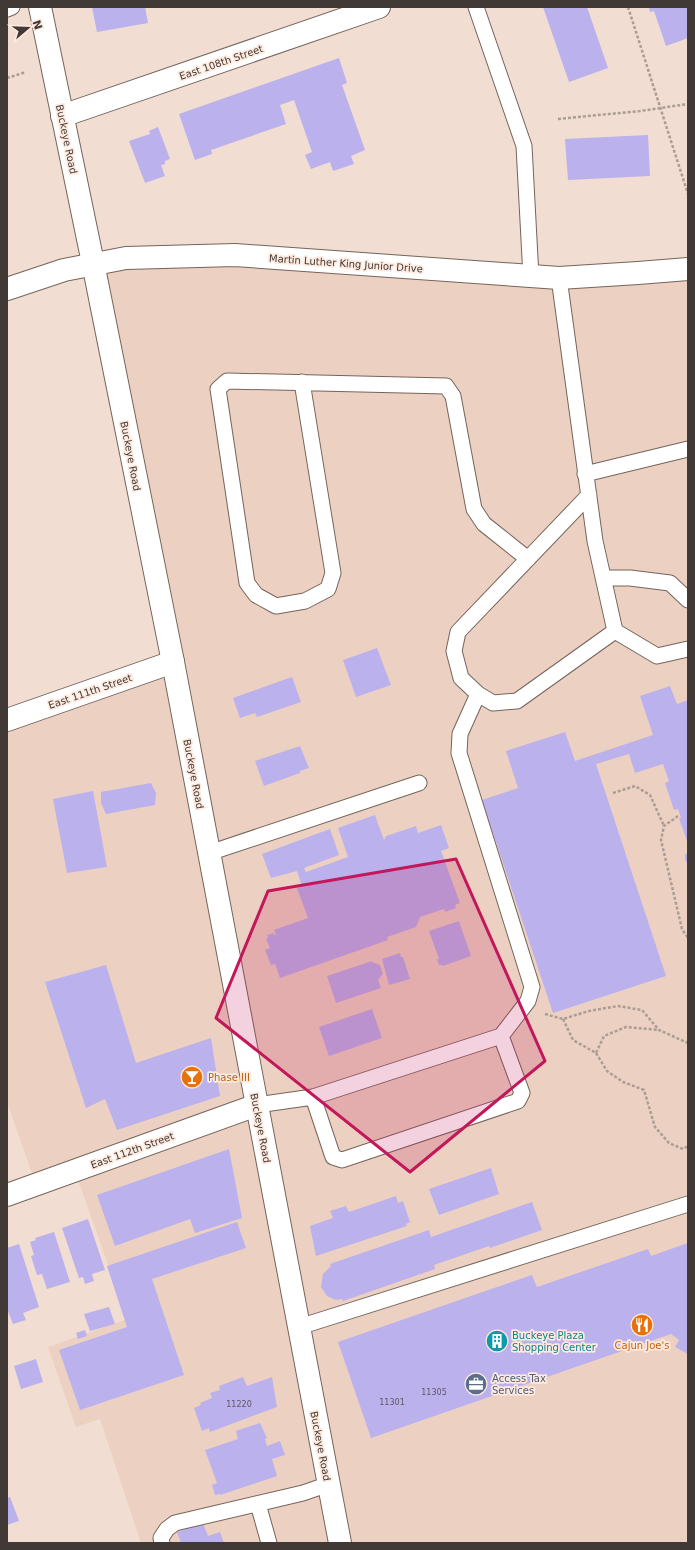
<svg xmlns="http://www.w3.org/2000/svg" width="695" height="1550" font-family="'DejaVu Sans',sans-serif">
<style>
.built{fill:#ecd1c2}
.building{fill:#bbb1ec}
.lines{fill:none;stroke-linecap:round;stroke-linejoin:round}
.service-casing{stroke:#75645b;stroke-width:17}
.minor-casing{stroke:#75645b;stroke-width:24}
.tertiary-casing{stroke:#75645b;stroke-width:24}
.path{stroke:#ab9c94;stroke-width:2.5;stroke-dasharray:3 2;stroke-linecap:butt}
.service{stroke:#fff;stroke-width:15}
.minor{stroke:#fff;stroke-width:22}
.tertiary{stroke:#fff;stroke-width:22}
.marked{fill:#c2185b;fill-opacity:0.2;stroke:#c2185b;stroke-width:3;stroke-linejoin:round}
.labels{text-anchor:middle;stroke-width:3.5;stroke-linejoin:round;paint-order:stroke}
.number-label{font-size:8px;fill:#605763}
.street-label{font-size:10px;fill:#413935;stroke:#feeadf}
.food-label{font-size:10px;fill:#c56008;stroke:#feeadf;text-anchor:start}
.culture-label{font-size:10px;fill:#0d838f;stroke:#feeadf;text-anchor:start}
.service-label{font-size:10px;fill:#4e5e75;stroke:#feeadf;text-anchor:start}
</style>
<rect width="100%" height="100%" fill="#f1ddd2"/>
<path class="built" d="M93,263L688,269V1543H141L100,1419L76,1427L48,1347L127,1319L75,1171L36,1185L7,1102V720L173,662Z"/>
<path class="building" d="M92,7H145L148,23L97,32Z
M543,7H587L608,68L569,82Z
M649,7H688V38L666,46L654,11L650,12Z
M339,58L347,83L342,85L365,150L351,156L354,164L333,171L330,162L311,169L305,155L312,152L294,100L280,105L286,124L211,150L212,154L195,160L179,114Z
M158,127L170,159L165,161V164L161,165L165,176L145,183L129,141L150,134L149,131Z
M648,135L650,176L568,180L565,139Z
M377,648L391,685L356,697L343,660Z
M292,677L301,702L257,717L255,713L240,718L233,698Z
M670,686L677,704L688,700V844L679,818H681L678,809L674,810L665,783L669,781L663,764L635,773L629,754L596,764L666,976L553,1013L482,800L518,788L506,751L565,732L575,761L653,735L640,696Z
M300,746L309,768L300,771V773L264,786L255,761Z
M151,783L156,793L155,805L106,814L101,803V792Z
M93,791L107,867L67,873L53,799Z
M375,815L384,840L386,836L416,826L418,833L441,825L449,848L441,851L460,903L455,905L456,908L445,912L444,909L420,917L416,927L387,937L388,940L280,978L275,964L271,965L265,950L270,948L266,939L268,938L267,935L274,933V935H276L274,930L308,918L297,888L302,886L297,871L271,878L262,854L330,829L339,855L304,868L306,872L348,857L338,828Z
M688,852V865L685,859V855Z
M459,921L471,956L443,966L442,965H439L437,959H439L429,931Z
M400,953L401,957H403L410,979L389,985L382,959Z
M372,961V962L380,965L383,974L378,980L381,988L336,1003L327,976Z
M106,965L136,1063L211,1038L220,1096L117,1130L105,1099L86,1108L45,982Z
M372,1009L382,1038L329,1056L319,1027Z
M229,1149L242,1218L195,1233L190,1219L115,1246L97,1195Z
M491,1168L499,1194L439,1215L429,1189Z
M396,1196L398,1203L403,1201L410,1222L406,1224L407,1226L316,1256L310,1226L333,1218L330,1211L346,1206L349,1212Z
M532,1202L542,1230L490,1248L489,1246L434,1265L435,1269L343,1301L342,1299L336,1300L331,1298L327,1296L321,1287L323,1274L331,1266L330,1264L429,1230L431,1237Z
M88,1219L105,1270L92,1274L94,1281L85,1284L83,1277L79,1278L62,1228Z
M237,1222L246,1248L152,1279L184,1375L80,1410L59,1350L127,1327L107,1266Z
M54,1232L70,1282L47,1289L42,1274L37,1275L31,1256L34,1255L30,1242L36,1240L35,1238Z
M688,1243V1354L675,1347L679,1340L671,1334L371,1438L338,1342L532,1275L537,1287L648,1249L651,1256Z
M19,1244L39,1307L23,1313L26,1320L13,1324L7,1309V1248Z
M109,1307L115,1324L90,1331L84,1314Z
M85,1330L87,1336L78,1339L76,1333Z
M36,1359L43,1382L21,1389L14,1366Z
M243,1377L247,1386L272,1377L277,1407L210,1432L209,1428L202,1431L194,1408L201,1405L200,1403L212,1398L210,1393L220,1390L219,1386Z
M260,1423L267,1438L265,1439L267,1446L280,1441L285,1455L272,1459L277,1476L220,1495V1494L215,1495L212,1485L217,1483L205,1450L238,1439L236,1431Z
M10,1497L19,1521L7,1525V1498Z
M203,1523L208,1536L220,1532L224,1543H181L177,1532Z"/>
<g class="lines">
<g class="service-casing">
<path id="service" d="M476,7L524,146L531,277
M7,9L12,7
M559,278L595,541L615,631L657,656L688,649
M302,382L333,573L328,589L305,601L276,606L256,595L247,583L218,389L227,381L446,386L453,396L474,509L484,524L528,559
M585,474L688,449
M589,495L458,632L454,651L461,678L478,694L493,703L517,701L615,631
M603,578H630L670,583L688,600
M478,694L460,734L459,753L532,987L528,1001L501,1036
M209,853L419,783
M257,1105L313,1097L501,1036L522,1093L518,1101L342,1160L333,1157L313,1097
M299,1327L688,1204
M258,1504L269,1543
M162,1543L161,1538L167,1529L175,1523L303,1493L329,1484"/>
</g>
<g class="minor-casing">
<path id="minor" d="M62,116L379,7
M7,720L173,662
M7,1195L257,1105"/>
</g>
<g class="tertiary-casing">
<path id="tertiary" d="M40,7L93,263L173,662L340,1543
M7,289L64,270L126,258L235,255L559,278L638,273L688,269"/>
</g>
<path class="path" d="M628,7L688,194
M7,78L26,72
M558,119L640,111L688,104
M613,793L635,786L650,795L664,826
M678,816L664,826L661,840L682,929L688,938
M545,1014L563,1019L589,1011L618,1006L642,1010L659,1030L688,1043
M563,1019L573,1040L596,1053L604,1036L626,1027L659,1030
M596,1053L607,1071L623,1082L644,1090L655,1127L669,1143L683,1149L688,1146"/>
<use href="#service" class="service"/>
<use href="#minor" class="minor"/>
<use href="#tertiary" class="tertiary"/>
</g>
<path class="marked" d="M456,859L545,1061L410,1172L216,1018L268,891Z"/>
<defs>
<g id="bar-disc" transform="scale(1.15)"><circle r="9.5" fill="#e8710a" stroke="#feeadf"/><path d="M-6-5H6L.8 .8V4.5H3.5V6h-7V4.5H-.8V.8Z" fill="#fff"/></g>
<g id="restaurant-disc" transform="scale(1.15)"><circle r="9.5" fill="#e8710a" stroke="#feeadf"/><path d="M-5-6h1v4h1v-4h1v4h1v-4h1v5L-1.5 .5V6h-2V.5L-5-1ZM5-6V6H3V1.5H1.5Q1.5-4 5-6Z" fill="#fff"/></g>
<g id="building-disc" transform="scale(1.15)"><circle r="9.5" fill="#0f9aa8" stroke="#feeadf"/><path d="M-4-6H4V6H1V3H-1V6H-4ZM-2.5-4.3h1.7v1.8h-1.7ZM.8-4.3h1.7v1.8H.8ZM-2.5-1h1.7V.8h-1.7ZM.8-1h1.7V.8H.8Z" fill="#fff"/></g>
<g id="office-disc" transform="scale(1.15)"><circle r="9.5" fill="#5c6f8a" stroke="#feeadf"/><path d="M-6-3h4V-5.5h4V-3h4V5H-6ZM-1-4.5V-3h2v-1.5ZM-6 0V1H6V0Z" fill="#fff"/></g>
</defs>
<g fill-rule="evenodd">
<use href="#bar-disc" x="192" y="1077"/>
<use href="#restaurant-disc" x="642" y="1325"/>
<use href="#building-disc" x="497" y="1341"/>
<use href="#office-disc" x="476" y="1384"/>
</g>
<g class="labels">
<g class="number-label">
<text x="434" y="1395">11305</text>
<text x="392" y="1405">11301</text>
<text x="239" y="1407">11220</text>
</g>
<g class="street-label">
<text transform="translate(221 62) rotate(-19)" y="4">East 108th Street</text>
<text transform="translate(67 139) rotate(78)" y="4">Buckeye Road</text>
<text transform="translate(346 263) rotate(4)" y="4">Martin Luther King Junior Drive</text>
<text transform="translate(131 456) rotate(79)" y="4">Buckeye Road</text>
<text transform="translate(90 691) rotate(-19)" y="4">East 111th Street</text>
<text transform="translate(194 774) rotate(79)" y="4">Buckeye Road</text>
<text transform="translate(261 1128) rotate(79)" y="4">Buckeye Road</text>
<text transform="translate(132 1150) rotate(-20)" y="4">East 112th Street</text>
<text transform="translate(321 1446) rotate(79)" y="4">Buckeye Road</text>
</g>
<g class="food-label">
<text x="208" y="1081">Phase III</text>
<text x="642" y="1349" text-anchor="middle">Cajun Joe's</text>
</g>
<g class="culture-label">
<text x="512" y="1339">Buckeye Plaza<tspan x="512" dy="12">Shopping Center</tspan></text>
</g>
<g class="service-label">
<text x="492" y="1382">Access Tax<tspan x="492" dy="12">Services</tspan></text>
</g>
</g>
<rect width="695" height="1550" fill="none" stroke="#413935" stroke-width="16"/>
<g transform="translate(28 28) rotate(71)" stroke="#feeadf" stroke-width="3" paint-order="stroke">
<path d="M0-3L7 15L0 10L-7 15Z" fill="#413935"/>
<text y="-6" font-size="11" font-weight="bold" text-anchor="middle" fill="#413935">N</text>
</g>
</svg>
